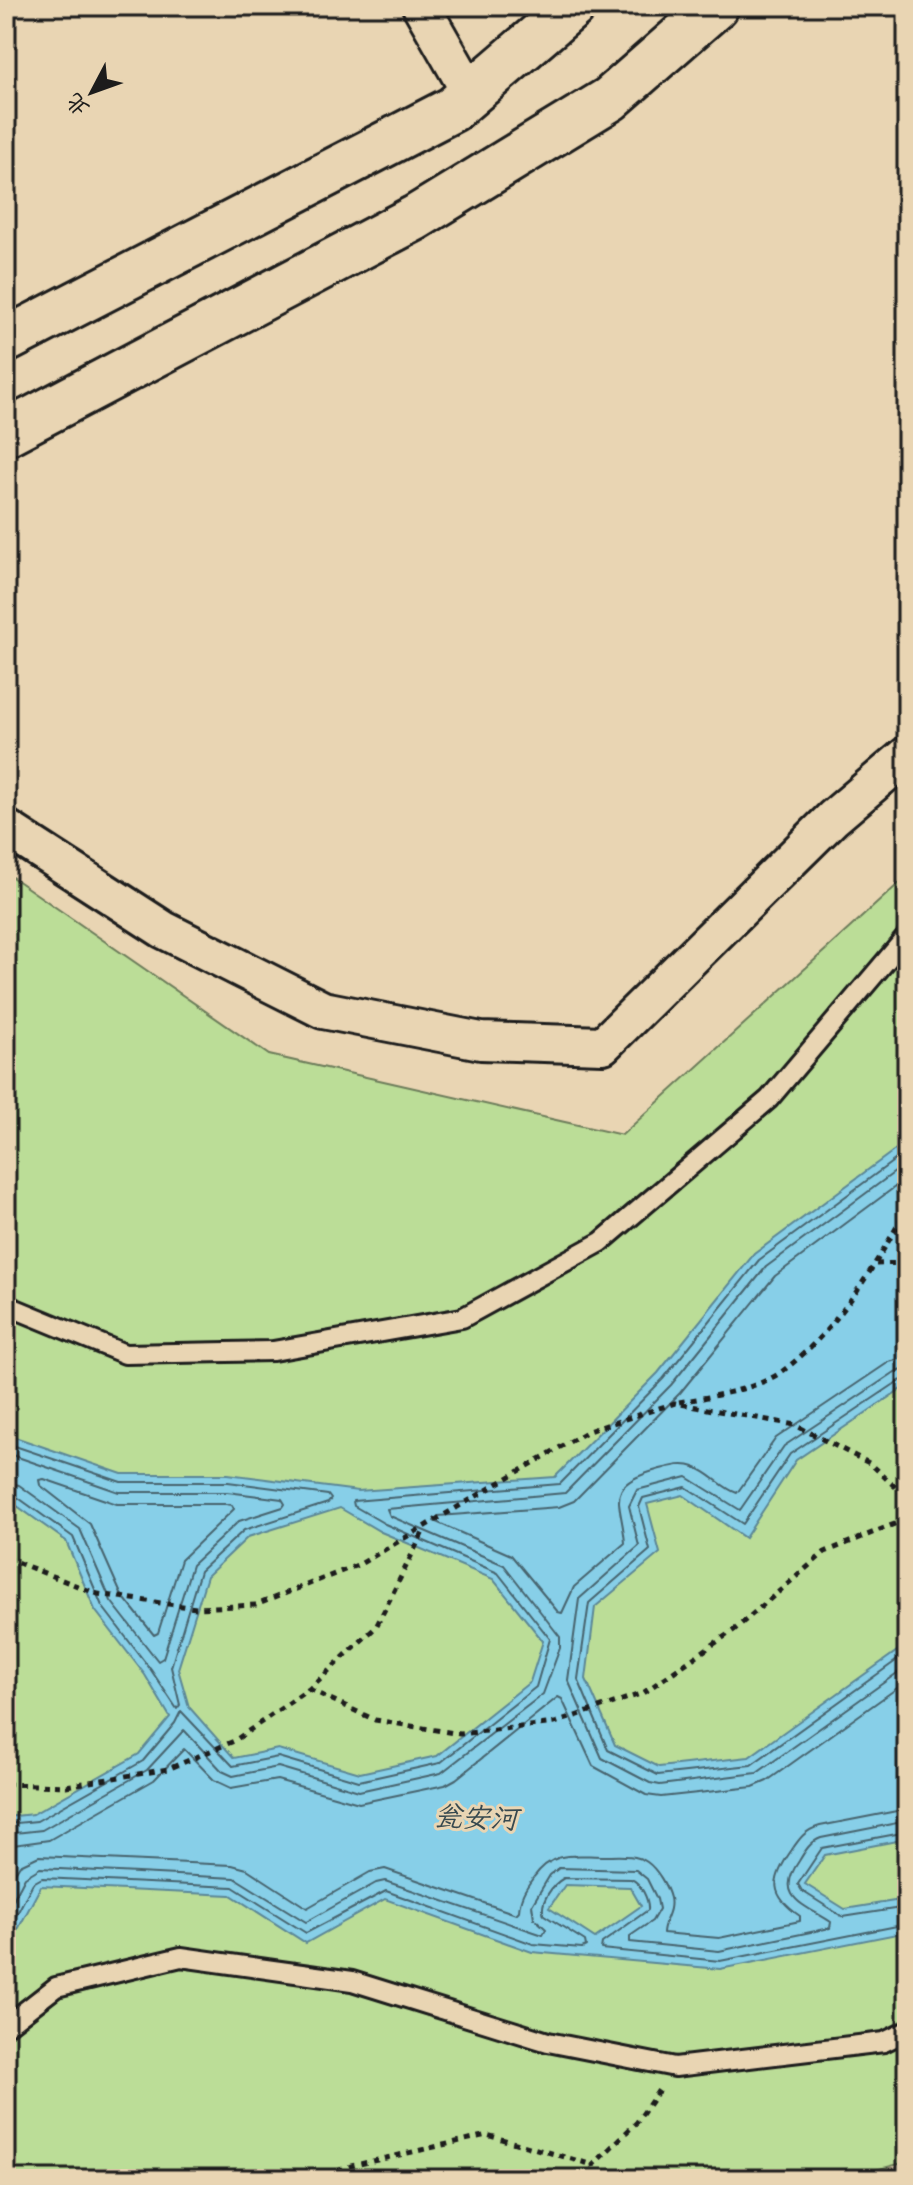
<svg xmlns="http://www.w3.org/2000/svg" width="913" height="2185" font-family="'Architects Daughter','LXGW WenKai TC',sans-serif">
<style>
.green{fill:#bbdd97;stroke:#6c7c5a;stroke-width:2}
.water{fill:#87cfe8;stroke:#5c8796;stroke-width:2;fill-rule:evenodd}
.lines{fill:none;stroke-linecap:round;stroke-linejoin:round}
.shore{stroke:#47646e;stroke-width:2}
.lane-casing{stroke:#1c1c1c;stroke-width:24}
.street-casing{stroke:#1c1c1c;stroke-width:42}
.secondary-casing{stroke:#1c1c1c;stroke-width:50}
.path{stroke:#1c1c1c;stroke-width:5;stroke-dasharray:6 6;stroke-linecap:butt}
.lane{stroke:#e9d5b3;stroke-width:18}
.street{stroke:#e9d5b3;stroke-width:36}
.secondary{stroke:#e9d5b3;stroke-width:44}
.labels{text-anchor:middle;stroke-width:6;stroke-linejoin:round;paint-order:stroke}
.water-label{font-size:28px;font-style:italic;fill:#37494f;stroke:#e9d5b3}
</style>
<rect width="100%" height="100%" fill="#e9d5b3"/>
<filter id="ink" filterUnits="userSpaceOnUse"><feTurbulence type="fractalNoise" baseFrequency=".0125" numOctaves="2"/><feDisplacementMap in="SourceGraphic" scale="16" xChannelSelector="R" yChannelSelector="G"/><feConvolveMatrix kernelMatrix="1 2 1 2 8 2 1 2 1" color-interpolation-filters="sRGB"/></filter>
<g filter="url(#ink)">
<path class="green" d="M6,873L269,1055L622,1135L907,876V2162L840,2179H6Z"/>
<path class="water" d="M907,1141V1385L796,1460L745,1538L683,1495L647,1504L660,1553L595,1607L586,1679L615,1745L659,1767L749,1757L907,1644V1839L825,1855L805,1884L845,1909L907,1899V1932L720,1969L532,1952L385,1899L306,1943L231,1895L41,1886L6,1952V1817L33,1814L139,1754L170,1717L145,1675L95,1610L66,1541L6,1498V1434L122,1474H228L358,1491L555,1477L658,1373L754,1254ZM340,1508L381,1532L493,1579L543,1641L530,1682L437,1756L360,1773L278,1749L234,1758L189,1707L178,1669L207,1576L248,1537ZM565,1885L630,1887L641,1906L595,1938L549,1908Z"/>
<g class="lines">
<path class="shore" d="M907,1178L775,1276L680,1393L574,1501L559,1507L438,1516L434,1521L511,1555L558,1612L562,1613L574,1587L625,1543C622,1502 602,1485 657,1470C669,1467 682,1462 694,1467C710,1472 722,1488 737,1493L776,1438L889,1362L907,1357
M907,1369L895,1372L784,1446L740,1510L687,1477L637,1490L629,1506L639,1546L579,1599L568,1680L602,1758L650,1783L660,1785L757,1773L907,1666
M907,1379L899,1381L790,1454L743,1524L686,1487L643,1498L639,1507L650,1550L589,1603L578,1679L608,1750L658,1775L751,1765L907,1653
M6,1443L121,1482H228L328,1495L331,1499L328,1503L244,1530L200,1571L171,1667L180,1705L177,1709L151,1670L102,1606L73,1537L13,1494L6,1492
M6,1453L119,1492H227L282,1499L285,1504L283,1507L239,1521L192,1565L163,1658L158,1661L111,1601L80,1529L19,1485L6,1482
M44,1479L117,1504H226L232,1505L234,1509L181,1560L158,1633L154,1635L121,1594L90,1524L40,1485L39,1480Z
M6,1824L37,1821L143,1761L175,1723L181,1711L233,1766L278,1757L359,1781L440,1763L536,1687L550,1639L498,1573L385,1524L354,1506L353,1501L560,1484L663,1379L759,1260L907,1151
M907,1832L822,1848L798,1884L802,1891L843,1917L907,1907
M6,1834L42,1830L147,1770L184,1730L222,1771L233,1776L278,1767L359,1791L441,1773L543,1694L560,1648V1637L504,1565L390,1516L387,1509L565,1493L671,1385L766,1267L907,1163
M6,1846L49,1840L154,1780L184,1749L214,1780L231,1788L277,1780L359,1803L445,1785L456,1779L558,1697L562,1699L593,1766L646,1795L661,1797L753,1787L767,1781L907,1681
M6,1887L20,1865L39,1856L232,1865L247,1869L307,1908L370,1872L385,1869L516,1914L519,1911C520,1897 525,1889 533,1878C554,1849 573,1856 605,1856C618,1856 635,1854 647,1862C657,1869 667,1886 670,1898C673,1912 663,1921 663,1933L719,1938L800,1921V1916C769,1895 771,1880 791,1851C799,1839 805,1830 820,1826L907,1809
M6,1913L25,1877L40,1868L235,1878L306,1922L376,1883L385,1881L543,1935L546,1929L534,1918L532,1905L550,1875L559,1868L636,1870L647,1879L657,1899L659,1909L652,1921L630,1936V1942L719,1951L830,1928L831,1922C803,1904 774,1897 799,1861C805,1851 810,1842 821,1838L907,1821
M6,1935L33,1883L42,1878L233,1887L306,1933L386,1891L533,1944L582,1948L586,1946L585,1941L544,1915C539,1902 553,1884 564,1878L631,1879C641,1883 649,1900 648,1910L602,1943L601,1949L720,1961L907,1924"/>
<g class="lane-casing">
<path id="lane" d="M6,1305L125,1354L273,1351L462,1318L601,1242L769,1099L907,936
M6,2026L56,1987L181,1957L352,1981L548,2042L675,2067L884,2042L907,2031"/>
</g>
<g class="street-casing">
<path id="street" d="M421,6L471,94
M6,828L164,930L323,1010L481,1041L603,1045L833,818L907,755"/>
</g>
<g class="secondary-casing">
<path id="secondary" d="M6,340L453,109L573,6
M6,433L415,218L610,99L716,6"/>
</g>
<path class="path" d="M876,1264L907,1263
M679,1402C709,1397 760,1389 784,1370C838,1329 874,1267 907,1209
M6,1558L98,1594L196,1608L256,1605L360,1564L588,1431L675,1403L795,1425L871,1464L907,1498
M309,1689L375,1720L460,1734L555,1723L643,1693L734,1630L825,1552L907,1519
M6,1784L66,1786L168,1769L234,1741L309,1689L376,1627L425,1528
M315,2179L351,2166L487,2135L593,2165
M596,2179L593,2165L637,2122L661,2087"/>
<use href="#lane" class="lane"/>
<use href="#street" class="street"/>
<use href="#secondary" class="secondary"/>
</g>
</g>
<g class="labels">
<g class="water-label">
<text transform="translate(476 1817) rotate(2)" y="10">瓮安河</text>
</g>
</g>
<rect width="913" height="2185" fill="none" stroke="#e9d5b3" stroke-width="32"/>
<rect x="16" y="16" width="881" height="2153" fill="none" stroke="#1c1c1c" stroke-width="3" filter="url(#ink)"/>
<g transform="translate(92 92) rotate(229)" stroke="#e9d5b3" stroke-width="6" paint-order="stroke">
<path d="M0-6L14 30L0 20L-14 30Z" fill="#1c1c1c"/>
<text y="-12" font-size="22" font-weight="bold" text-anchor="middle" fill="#1c1c1c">北</text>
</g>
</svg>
